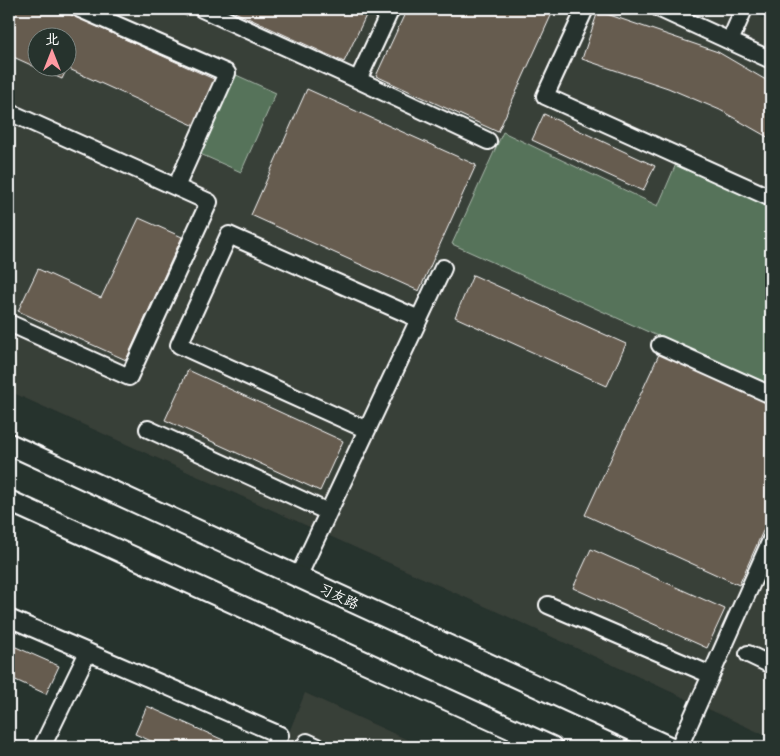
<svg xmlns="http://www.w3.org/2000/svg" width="780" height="756" font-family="Mali,'LXGW WenKai TC',sans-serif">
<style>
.built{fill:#393f38;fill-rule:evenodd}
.green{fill:#56735a;stroke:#aab9ac}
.building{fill:#665c50;stroke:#fff;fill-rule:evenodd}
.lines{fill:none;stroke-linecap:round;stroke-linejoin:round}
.minor-casing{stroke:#fff;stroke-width:20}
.major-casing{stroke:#fff;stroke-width:24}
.minor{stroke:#26332d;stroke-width:16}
.major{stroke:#26332d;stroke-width:20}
.labels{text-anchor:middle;stroke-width:5;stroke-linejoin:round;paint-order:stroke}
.street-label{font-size:14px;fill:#fff;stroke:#26332d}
</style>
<rect width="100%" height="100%" fill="#26332d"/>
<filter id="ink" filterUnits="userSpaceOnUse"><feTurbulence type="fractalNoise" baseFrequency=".02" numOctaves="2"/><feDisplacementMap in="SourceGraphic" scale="10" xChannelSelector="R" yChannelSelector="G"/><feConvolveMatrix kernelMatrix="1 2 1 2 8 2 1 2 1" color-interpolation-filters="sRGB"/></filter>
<g filter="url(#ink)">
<path class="built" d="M9,9H741L771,22V738L522,623L9,391ZM38,38H68V68H38Z
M305,693L423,747H283Z"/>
<path class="green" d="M234,74L276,93L241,172L198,153Z
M503,132L658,206L676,164L771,207V382L769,386L452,244Z"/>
<path class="building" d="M9,9H58L216,80L195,126L67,68L62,79L9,55ZM38,38H68V68H38Z
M171,9H190L187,16Z
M228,9H369L344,62Z
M407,9H554L498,132L376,76Z
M598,11L718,52L771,83V139L720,110L668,88L582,59Z
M307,89L476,165L419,291L251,215Z
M544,114L655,166L643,191L532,140Z
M139,218L182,237L126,360L18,311L38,269L101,298Z
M473,275L626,344L607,386L455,317Z
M660,352L771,402V513L739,585L585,515Z
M188,370L343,441L320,491L165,420Z
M591,549L725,609L707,648L573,588Z
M9,644L59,666L46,694L9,677Z
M147,706L230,743L228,747H165L135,734Z"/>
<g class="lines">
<g class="minor-casing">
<path id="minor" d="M80,9L227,73L176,187
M202,9L358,80L391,9
M585,9L545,96L771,198
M660,9L771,60
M730,41L744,9
M358,80L488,141
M9,112L209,202L129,377L9,323
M660,345L771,395
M148,429L328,512
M367,430L179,345L229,235L419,319
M298,577L443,268
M548,605L711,675
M9,618L280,735L275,747
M748,654L771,665
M42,747L88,652
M304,747L307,742L318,747
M679,747L771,540"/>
</g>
<g class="major-casing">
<path id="major" d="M9,444L669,747
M9,501L552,747"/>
</g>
<use href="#minor" class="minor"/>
<use href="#major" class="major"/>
</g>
</g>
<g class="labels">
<g class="street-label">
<text transform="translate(339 596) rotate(25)" y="5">习友路</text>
</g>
</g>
<rect width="780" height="756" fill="none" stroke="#26332d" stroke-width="30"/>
<rect x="15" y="15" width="750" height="726" fill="none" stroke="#fff" stroke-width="2" filter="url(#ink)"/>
<g transform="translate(52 52)"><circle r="24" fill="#26332d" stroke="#7d8581"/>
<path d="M0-4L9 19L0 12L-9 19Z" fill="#ff9aa2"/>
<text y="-8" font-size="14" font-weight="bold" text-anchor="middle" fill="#ffffff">北</text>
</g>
</svg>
